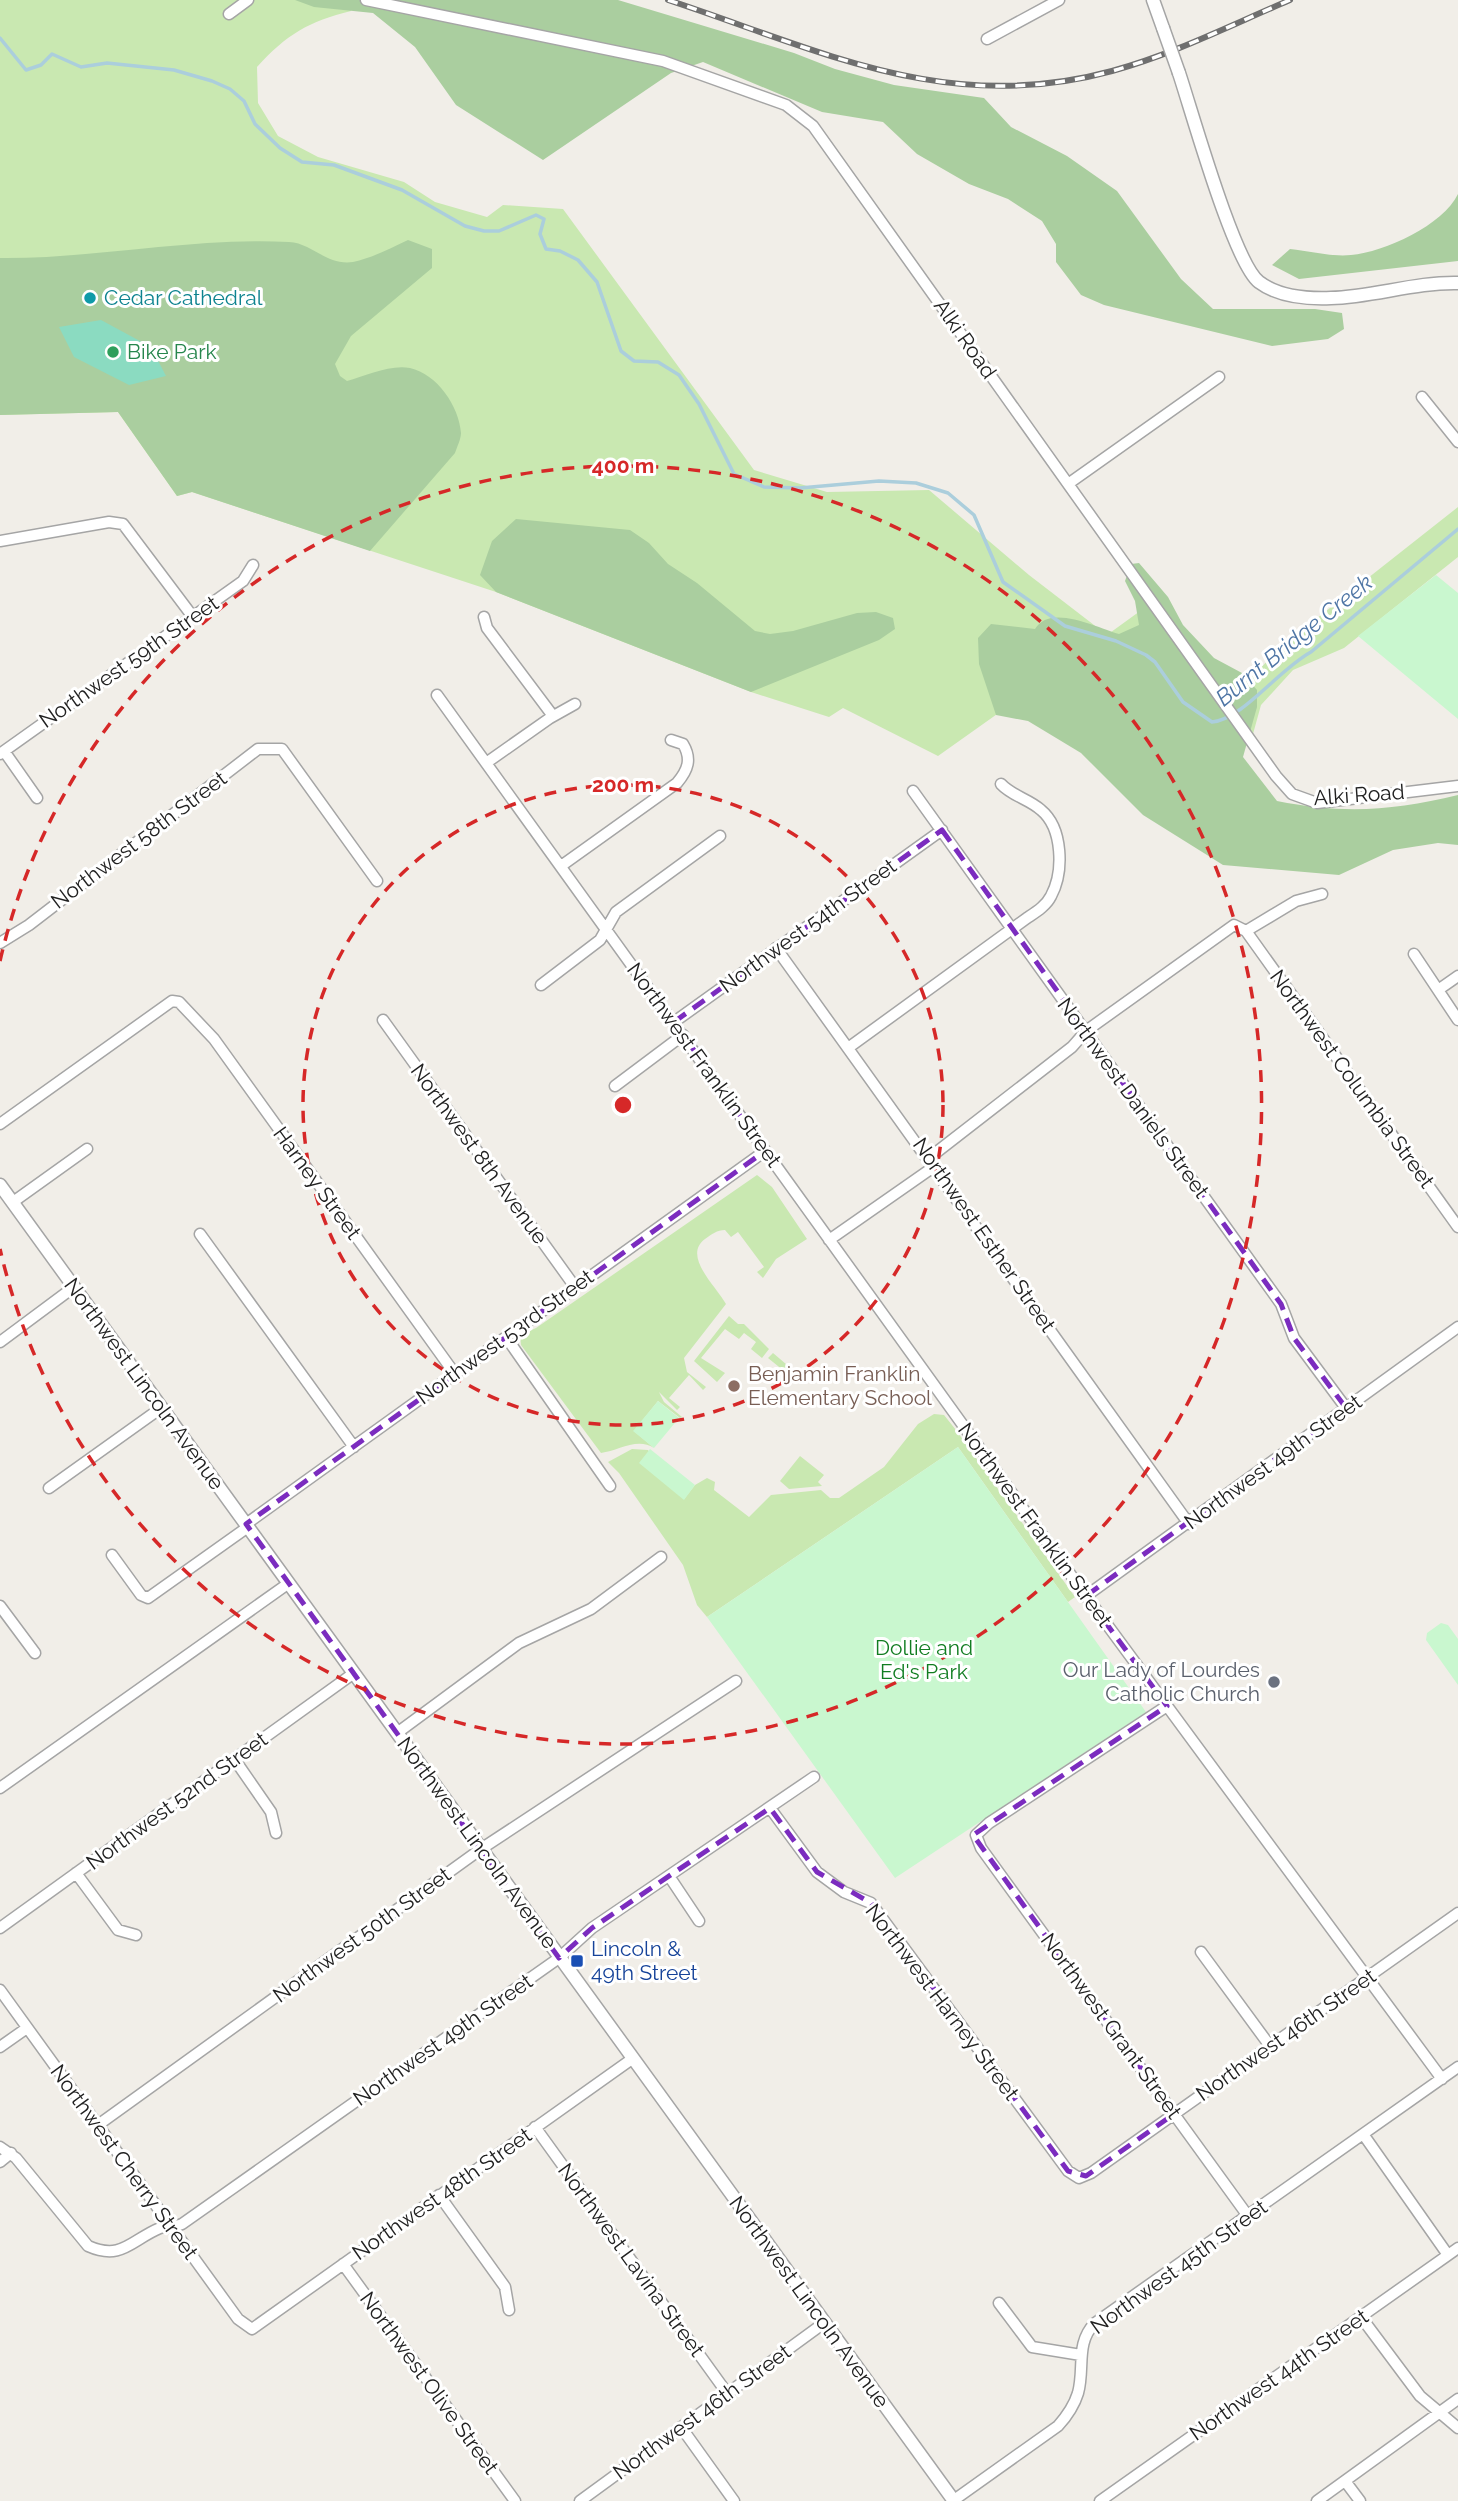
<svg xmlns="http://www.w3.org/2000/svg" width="1458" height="2501" font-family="Raleway,sans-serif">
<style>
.grass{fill:#c9e8b1}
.forest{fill:#aace9f}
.park{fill:#c9f7cf}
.pitch{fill:#8bdbc1}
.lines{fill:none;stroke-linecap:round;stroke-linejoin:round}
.stream{stroke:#abcedc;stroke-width:3.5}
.minor-casing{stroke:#a5a5a5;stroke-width:13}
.tertiary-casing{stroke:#a5a5a5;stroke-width:15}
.minor{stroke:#fff;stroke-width:10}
.tertiary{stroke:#fff;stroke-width:12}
.rail-casing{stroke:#6f6f6f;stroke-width:6}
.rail{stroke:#fff;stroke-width:3.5;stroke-dasharray:10;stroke-linecap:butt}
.tertiary-bridge-casing{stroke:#a5a5a5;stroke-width:15;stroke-linecap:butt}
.tertiary-bridge{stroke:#fff;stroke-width:12}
.marked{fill:none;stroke:#7b2cbf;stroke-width:5;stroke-dasharray:14 9;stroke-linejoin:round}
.ring{fill:none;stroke:#d62828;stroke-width:3.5;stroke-dasharray:12 9}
.culture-dot{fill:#0f9aa8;stroke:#fff;stroke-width:2.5}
.leisure-dot{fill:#2e9e5b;stroke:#fff;stroke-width:2.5}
.education-dot{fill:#8d6e63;stroke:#fff;stroke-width:2.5}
.worship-dot{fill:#6b7280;stroke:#fff;stroke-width:2.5}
.transit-dot{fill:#1a4fb4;stroke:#fff;stroke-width:2.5}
.labels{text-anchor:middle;stroke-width:6;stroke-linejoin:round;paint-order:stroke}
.culture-label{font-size:21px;fill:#0d838f;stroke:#fff;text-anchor:start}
.street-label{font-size:21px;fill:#212121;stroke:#fff}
.leisure-label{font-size:21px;fill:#27864d;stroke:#fff;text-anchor:start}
.education-label{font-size:21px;fill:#785e54;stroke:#fff;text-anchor:start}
.park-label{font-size:21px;fill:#117d21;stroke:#fff}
.worship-label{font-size:21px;fill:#5b616d;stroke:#fff;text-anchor:end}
.transit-label{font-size:21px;fill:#164399;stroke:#fff;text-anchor:start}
.water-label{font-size:23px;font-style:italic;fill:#4e75a5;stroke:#fff}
.centre{fill:#d62828;stroke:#fff;stroke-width:3.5}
.ring-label{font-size:21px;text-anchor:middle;font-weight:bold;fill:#d62828;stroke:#fff;stroke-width:6;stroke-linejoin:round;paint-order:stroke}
</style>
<rect width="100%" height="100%" fill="#f1eee8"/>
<path class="grass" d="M0,0H348L351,11C309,21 286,35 257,67L258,103L278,136L318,157L404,182L435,202L487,217L503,205L563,209L754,470L827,492L929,490L1029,575L1107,635L1147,606L1223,706L1283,645L1458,507V557L1344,648L1293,670L1261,705L1253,734L1242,745L1076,658L938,756L843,708L829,717L751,692L496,592L192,492L177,496L118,412L0,415Z
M757,1175L772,1187L807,1239L776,1259L763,1278L757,1272L764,1267L738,1232L731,1237L725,1230C717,1230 712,1234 705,1239C682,1256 716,1286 726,1304L684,1358L687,1372L706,1387L703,1390L689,1375L669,1398L680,1407L677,1410L659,1392L664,1402L682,1417L680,1418L658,1401L634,1431L654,1448C637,1437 618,1451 601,1453L521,1345L520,1335L536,1328Z
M729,1316L738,1324H744L769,1349L762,1358L751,1349L756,1342L744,1333L739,1339L725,1329L701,1358L725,1373L717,1382L694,1361Z
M773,1353L793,1370L789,1375L768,1358Z
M934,1414L944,1415L956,1430L1075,1597L1068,1602L958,1447L707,1617L697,1605L683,1565L619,1473L608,1462L632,1449L648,1450L684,1499L695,1485L707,1478L715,1482L714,1490L749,1517L771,1495L821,1490L830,1498H839L884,1467L918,1424Z
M800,1456L824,1475L818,1482L822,1486L789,1489L780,1481Z"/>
<path class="forest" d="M295,0H618L794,53L835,69L894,85L984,98L1011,127L1067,156L1117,191L1181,279L1213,309H1315L1342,313L1344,329L1328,339L1272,346L1104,305L1081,295L1056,262V244L1042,221L1008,199L969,184L917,154L883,122L822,112L703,62L671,73L543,160L456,105L415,47L373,13L314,7Z
M1458,194V261L1299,279L1272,265L1290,249C1309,251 1332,257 1351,255C1385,252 1443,225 1458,194Z
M408,240L432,249V268L351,336L335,364L340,376L347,381C365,376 391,364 410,368C437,374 459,406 461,433C461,439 457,447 455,453L370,551L192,492L177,496L118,412L0,415V258C96,259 192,237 289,242C312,243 327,266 353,262C372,258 391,248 408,240Z
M516,519L630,530L649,543L668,564L697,583L755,631L770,634L793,631L857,613L876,612L893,618L895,629L879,640L751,692L496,592L480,575L492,541Z
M1139,563L1168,597L1183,625L1214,658L1242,673L1257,690V707L1243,757L1277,801C1342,814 1393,811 1458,795V845L1438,843L1393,850L1339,875L1223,865L1143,815L1081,753L1028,721L996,715L979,664L978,638L991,624L1035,629C1050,603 1098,628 1119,634L1139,625L1135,601L1125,581L1131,564Z"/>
<path class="park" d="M1436,575L1458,593V719L1358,636Z
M658,1401L679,1418L654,1448L633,1431Z
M958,1447L1146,1712L895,1878L707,1617Z
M650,1449L695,1485L684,1500L639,1463Z
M1441,1623L1448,1625L1458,1639V1685L1426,1640L1427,1633Z"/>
<path class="pitch" d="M101,320L151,347L166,376L129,385L74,357L59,327Z"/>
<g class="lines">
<path class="stream" d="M0,38L26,70L41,65L52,54L81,67L107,63L174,70L212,81L230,89L244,101L255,124L280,148L302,162L334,165L402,190L465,226L484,231H499L536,215L544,219L540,234L546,249L560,251L578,260L597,282L621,351L634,361L658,362L679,375L699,404L734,474L764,487L800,488L879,481L916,483L948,493L974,515L1003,582L1065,626L1116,641L1146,655L1155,662L1183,702L1212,722C1243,719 1278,670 1311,652L1458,529"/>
<g class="minor-casing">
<path id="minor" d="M366,0L663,61L786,105L813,126L1276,776L1292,794L1317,803L1458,786
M229,14L248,0
M987,39L1059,0
M1422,397L1458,442
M1068,484L1219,377
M0,541L109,522L123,524L193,617
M484,617L487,628L553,716
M437,695L1086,1596L1442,2079
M4,751L37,798
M0,754L243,581L253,565
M486,763L550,718L575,704
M913,791L1281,1304L1294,1338L1346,1408
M561,866L677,783C688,770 692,759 683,744L671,740
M1246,931L1458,1227
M0,943L29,925L258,749H282L377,881
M776,948L1189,1524
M1414,954L1458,1020
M541,985L600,940L616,912L720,836
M1438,990L1458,976
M383,1020L575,1287
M674,1022L942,830
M848,1048L1027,918C1036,912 1046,906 1051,896C1064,872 1063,828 1041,810C1029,799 1012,796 1001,784
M615,1086L683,1035
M0,1124L172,1001L179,1002L214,1039L455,1374
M929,1158L1072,1047L1086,1031L1234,925L1246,931L1296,901L1322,894
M13,1202L87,1149
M200,1234L354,1447
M829,1240L935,1166
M506,1337L610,1486
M0,1342L74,1287
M49,1488L161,1408
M246,1524L765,1151
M112,1555L141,1595L148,1598L248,1527
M1086,1596L1458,1327
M0,1606L35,1653
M1167,1706L989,1823L976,1835L981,1848L1248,2216
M397,1733L519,1643L591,1609L661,1557
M235,1760L271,1812L276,1833
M0,1788L289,1583
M770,1808L817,1872L844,1892L871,1903L1068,2171L1079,2178L1091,2173L1458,1913
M76,1873L118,1930L136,1935
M669,1876L699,1921
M0,1928L354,1673
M1201,1952L1270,2046
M0,1990L238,2319L252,2329L632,2059
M0,2047L27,2028
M98,2125L481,1849L736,1681
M535,2127L727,2393
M1363,2134L1448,2255
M0,2147L16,2158L88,2246C122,2261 131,2240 160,2228C167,2226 175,2227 182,2224L559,1958L592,1928L814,1777
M0,2162L11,2153
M439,2195L505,2287L509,2310
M343,2264L515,2501
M999,2303L1032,2347L1081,2355
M1361,2317L1420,2396L1458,2428
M681,2427L734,2501
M1345,2481L1360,2501
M954,2500L1058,2426C1067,2416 1074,2406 1078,2393C1085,2368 1075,2343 1095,2323L1458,2067
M580,2501L824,2323
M1100,2501L1458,2248
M1317,2501L1458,2399"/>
</g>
<g class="tertiary-casing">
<path id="tertiary" d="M1153,0L1163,28
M1179,73C1192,112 1234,263 1259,282C1279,297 1306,299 1331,298C1373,297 1415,282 1458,283
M0,1185L954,2501"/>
</g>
<use href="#minor" class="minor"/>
<use href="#tertiary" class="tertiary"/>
<g class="rail-casing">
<path id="rail" d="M668,0C820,50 947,116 1112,71C1174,54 1231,25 1290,0"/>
</g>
<use href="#rail" class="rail"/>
<g class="tertiary-bridge-casing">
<path id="tertiary-bridge" d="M1163,28L1179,73"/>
</g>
<use href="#tertiary-bridge" class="tertiary-bridge"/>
</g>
<path class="marked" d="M942,830L1281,1304L1294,1338L1346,1408L1086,1596L1167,1706L973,1835L1174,2114L1086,2176L1068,2171L871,1903L817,1872L770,1808L592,1928L559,1958L246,1524L765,1151L674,1022Z"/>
<g class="ring">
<circle cx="623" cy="1105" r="320"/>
<path d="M0 961A639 639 0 1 1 0 1249"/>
</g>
<circle class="culture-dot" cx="90" cy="298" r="7"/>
<circle class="leisure-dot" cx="113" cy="352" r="7"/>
<circle class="education-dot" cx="734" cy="1386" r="7"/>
<circle class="worship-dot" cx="1274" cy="1682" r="7"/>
<rect class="transit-dot" x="570" y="1954" width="14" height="14" rx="3.5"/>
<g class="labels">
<g class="culture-label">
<text x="104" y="305">Cedar Cathedral</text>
</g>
<g class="street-label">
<text transform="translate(965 339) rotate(55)" y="7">Alki Road</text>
<text transform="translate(129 662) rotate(-35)" y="7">Northwest 59th Street</text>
<text transform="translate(1359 795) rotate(-4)" y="7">Alki Road</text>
<text transform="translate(139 840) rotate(-37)" y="7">Northwest 58th Street</text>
<text transform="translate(808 926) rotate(-36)" y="7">Northwest 54th Street</text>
<text transform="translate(704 1065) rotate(54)" y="7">Northwest Franklin Street</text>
<text transform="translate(1352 1079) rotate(54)" y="7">Northwest Columbia Street</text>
<text transform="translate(1133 1098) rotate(54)" y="7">Northwest Daniels Street</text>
<text transform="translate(479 1154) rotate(54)" y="7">Northwest 8th Avenue</text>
<text transform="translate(317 1183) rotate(54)" y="7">Harney Street</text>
<text transform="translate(984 1235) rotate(55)" y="7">Northwest Esther Street</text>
<text transform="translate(505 1337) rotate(-36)" y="7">Northwest 53rd Street</text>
<text transform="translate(144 1384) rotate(54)" y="7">Northwest Lincoln Avenue</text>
<text transform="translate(1273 1462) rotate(-36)" y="7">Northwest 49th Street</text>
<text transform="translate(1035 1525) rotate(54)" y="7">Northwest Franklin Street</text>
<text transform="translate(177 1801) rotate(-36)" y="7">Northwest 52nd Street</text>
<text transform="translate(477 1843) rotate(54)" y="7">Northwest Lincoln Avenue</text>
<text transform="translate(362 1935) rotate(-36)" y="7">Northwest 50th Street</text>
<text transform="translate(942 2002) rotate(53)" y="7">Northwest Harney Street</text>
<text transform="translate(1111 2026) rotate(54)" y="7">Northwest Grant Street</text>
<text transform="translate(1286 2035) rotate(-35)" y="7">Northwest 46th Street</text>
<text transform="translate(443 2040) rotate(-35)" y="7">Northwest 49th Street</text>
<text transform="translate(124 2162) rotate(54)" y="7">Northwest Cherry Street</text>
<text transform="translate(442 2194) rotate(-35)" y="7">Northwest 48th Street</text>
<text transform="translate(631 2260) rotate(54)" y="7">Northwest Lavina Street</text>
<text transform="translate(1179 2267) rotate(-36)" y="7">Northwest 45th Street</text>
<text transform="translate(809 2302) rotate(54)" y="7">Northwest Lincoln Avenue</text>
<text transform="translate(1279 2375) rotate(-35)" y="7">Northwest 44th Street</text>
<text transform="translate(429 2383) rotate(54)" y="7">Northwest Olive Street</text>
<text transform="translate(702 2412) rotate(-36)" y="7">Northwest 46th Street</text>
</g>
<g class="leisure-label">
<text x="127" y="359">Bike Park</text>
</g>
<g class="education-label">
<text x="748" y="1381">Benjamin Franklin<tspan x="748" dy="24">Elementary School</tspan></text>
</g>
<g class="park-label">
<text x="924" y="1655">Dollie and<tspan x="924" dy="24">Ed's Park</tspan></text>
</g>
<g class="worship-label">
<text x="1260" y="1677">Our Lady of Lourdes<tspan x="1260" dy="24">Catholic Church</tspan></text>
</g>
<g class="transit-label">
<text x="591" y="1956">Lincoln &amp;<tspan x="591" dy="24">49th Street</tspan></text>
</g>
<g class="water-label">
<text transform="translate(1294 640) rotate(-39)" y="8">Burnt Bridge Creek</text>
</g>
</g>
<circle cx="623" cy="1105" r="10" class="centre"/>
<g class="ring-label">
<text x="623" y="473">400 m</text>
<text x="623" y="792">200 m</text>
</g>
</svg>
